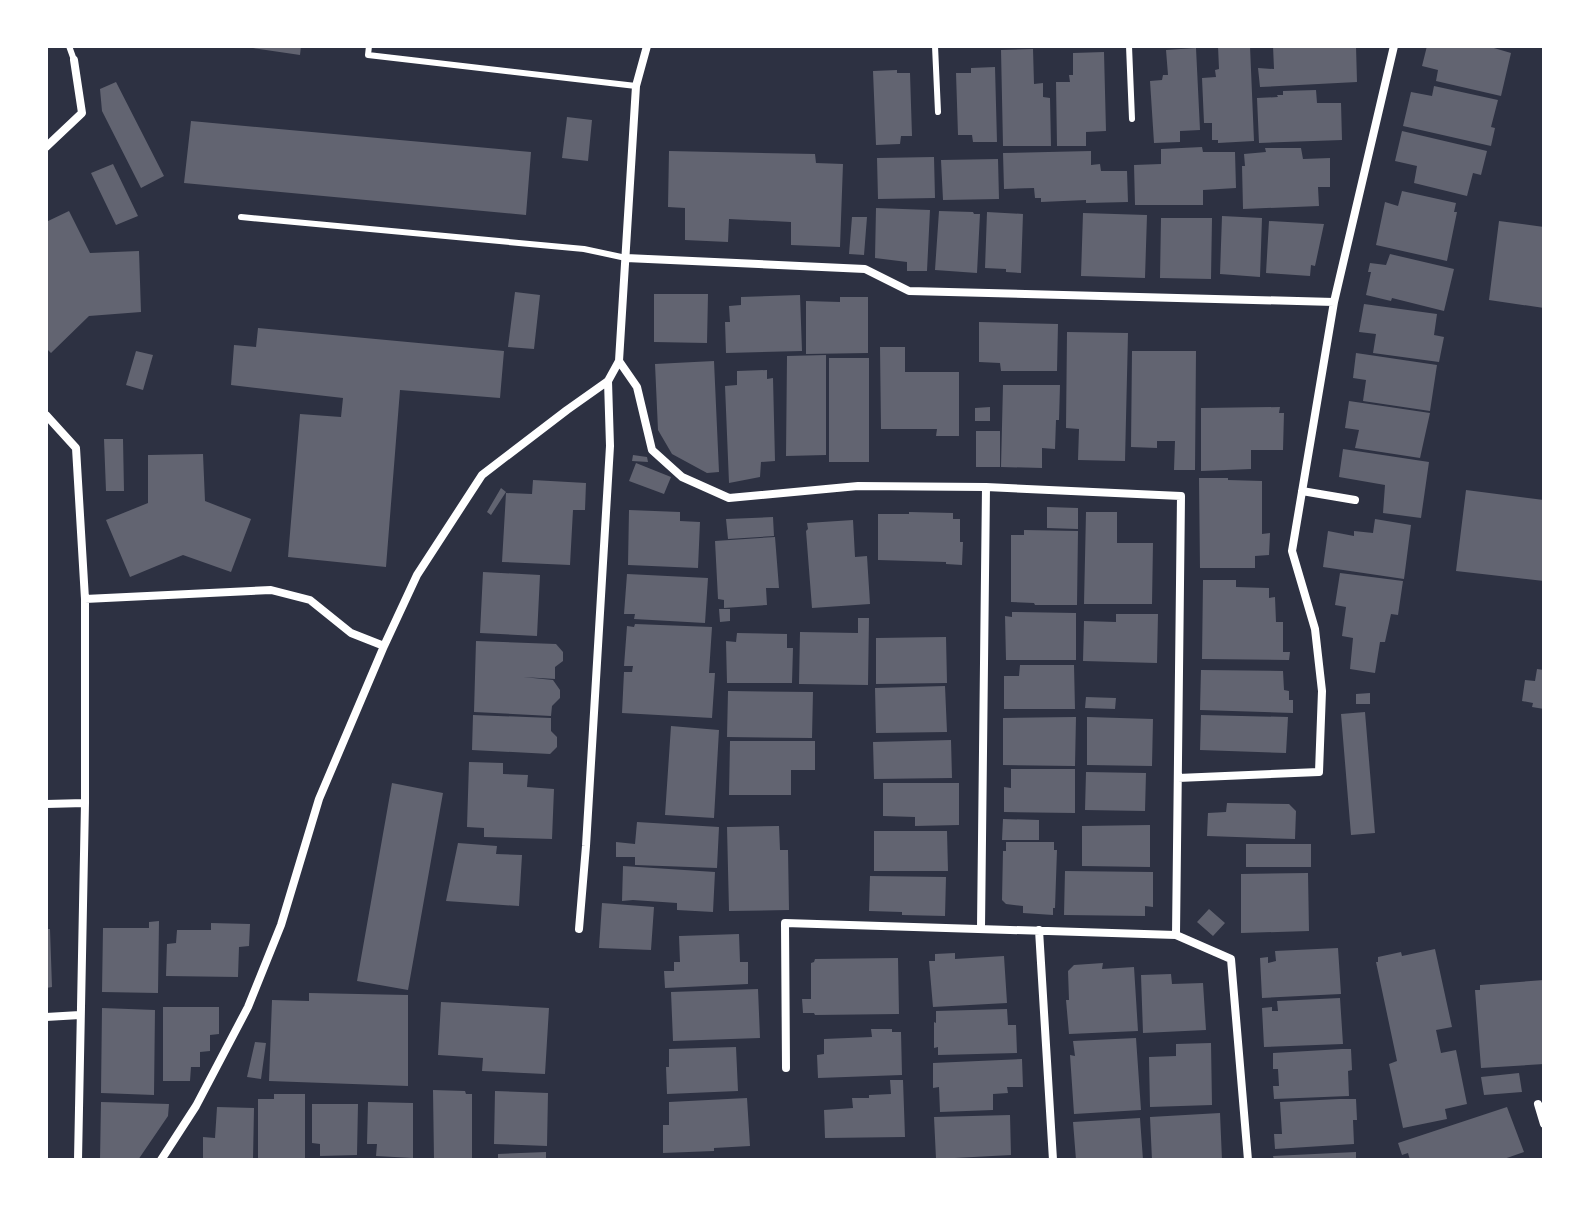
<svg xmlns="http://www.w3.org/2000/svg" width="1590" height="1206" font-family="Lato,sans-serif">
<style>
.building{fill:#626471}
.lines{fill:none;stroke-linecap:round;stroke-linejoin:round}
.service{stroke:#fff;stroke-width:6}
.minor{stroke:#fff;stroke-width:8}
</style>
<rect width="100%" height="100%" fill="#2d3142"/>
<path class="building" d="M253,46H301L300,55L253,48Z
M1218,46H1250L1254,141L1218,143V140H1212V123H1204L1202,78L1216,77L1215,70L1219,69Z
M1273,46H1356L1357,82L1260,87L1258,68L1274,69Z
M1427,46H1487L1511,53L1501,96L1436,81L1438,70L1422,66Z
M1196,48L1200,130L1180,131V142L1154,143L1150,81L1162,80L1163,75H1168L1166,50Z
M1033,49L1034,84L1043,83V97L1050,98L1051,146H1003L1001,50Z
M1104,52L1106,131L1086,132V146H1057L1056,82H1070L1069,75H1073V53Z
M995,67L997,142H973L972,135H958L956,73H971V68Z
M897,70V73H910L912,136H901L900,144L876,145L873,71Z
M116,82L164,176L141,188L102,111L100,89Z
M1434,86L1498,100L1491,127L1495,128L1491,146L1403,126L1411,92L1432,96Z
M1316,90L1317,103H1341L1342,140L1259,143L1257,98L1278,97L1277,95H1283V91Z
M567,117L592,120L588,161L562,158Z
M191,121L531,152L526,215L184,183Z
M1402,131L1487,151L1481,175L1473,173L1467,196L1414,183L1417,166L1395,161Z
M1202,147L1203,152H1235L1236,188L1203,190V205H1135L1134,165L1161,164V149Z
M1265,148H1301L1303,159L1330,158V187H1318L1319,206L1243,209L1242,166H1245L1244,154L1266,152Z
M669,151L815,154L816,163L843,164L840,247L791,245V222L729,219L728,242L685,240V208L668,207Z
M1091,151V165L1100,164L1101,171H1127L1128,202L1086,203V200L1041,202V198H1035L1034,188L1004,189L1003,153Z
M934,157L935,198L878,199L877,158Z
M998,159L999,199L943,200L941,160Z
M113,164L138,216L116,225L91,173Z
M1402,191L1456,203L1454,212H1457L1447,261L1376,245L1385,202L1398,206Z
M876,208L930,210L927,271H907V262L875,258Z
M69,211L90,253L139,251L141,312L89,316L51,353L46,348V222Z
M939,211L973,212L974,214H980L977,273L935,270Z
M987,212L1023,214L1021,273L1006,272V269L985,268Z
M1083,213L1147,215L1145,278L1081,276Z
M1222,216L1262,218L1260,277L1220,274Z
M852,217H867L864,255L849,254Z
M1161,218H1212L1211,279L1160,278Z
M1269,221L1324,224L1315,266L1311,265L1310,276L1266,273Z
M1499,221L1544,227V308L1489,300Z
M1390,254L1454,269L1444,311L1392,298L1391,301L1366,295L1371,272H1368L1370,263L1386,265Z
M515,292L540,295L534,349L508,347Z
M654,294H708L707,343L654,342Z
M800,295L802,351L726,353L725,322H730L729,306L741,305V297Z
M840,297H868V353L806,354V301L840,302Z
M1364,304L1437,314L1434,335L1444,337L1439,362L1373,353L1376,334L1359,332Z
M979,322L1058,324L1057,371H1001L1000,363L979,362Z
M258,328L504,351L500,398L400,390L386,567L288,557L300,414L341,417L343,398L231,385L234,345L256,347Z
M1067,332L1128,333L1125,461L1078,460L1079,429L1066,428Z
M880,347H905V372H959V436H936L937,429H881Z
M136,351L153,355L143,390L126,385Z
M1132,351H1196L1195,470H1174L1175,441H1157V448L1131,447Z
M1356,353L1437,365L1430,411L1363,401L1366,380L1353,378Z
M826,355V455L786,456L787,356Z
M829,358H869V462H829Z
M714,361L719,472L707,473L672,454L658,430L655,364Z
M767,370V379L773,378L775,461L761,462L760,477L729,483L725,386L737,385V371Z
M1003,385H1060L1059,420H1056L1055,449L1042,448V468L1001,467Z
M1349,401L1430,413L1420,458L1355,448L1359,430L1345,428Z
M990,407V421H975V408Z
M1280,407L1279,413H1284L1283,450H1251V469L1201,471V408Z
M976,431H1000V467H976Z
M104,439H123L124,491H106Z
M1343,449L1429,462L1421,518L1383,513L1385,485L1339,477Z
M203,454L205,501L251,519L231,572L183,555L130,577L106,520L148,503V455Z
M633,455L647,457L648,462L632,461Z
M636,463L671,477L664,494L629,481Z
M1199,478H1228V480L1262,481V534L1270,533L1269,555L1255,556V568H1200Z
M533,480L586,483L585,510H573L570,565L502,562L506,493L532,494Z
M501,488L506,492L491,515L487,512Z
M1466,490L1544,500V581L1456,571Z
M1047,507L1078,508V529L1047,528Z
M629,510L680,512V521L700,522L698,568L628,565Z
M909,512L953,513V519H960V542H963L962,565L946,564V562L878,560V514H909Z
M1086,512H1117V543H1153L1152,604H1084Z
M773,517L774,536L728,539L726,519Z
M1375,519L1411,525L1404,579L1323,567L1328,531L1354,536V531L1373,533Z
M853,520L855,557L867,556L870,604L812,608L806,531L808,529L807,523Z
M1024,530L1078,531L1077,605H1035L1034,603L1011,602V535H1024Z
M775,537L779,588H766L767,605L724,608V600L718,599L715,541Z
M483,572L540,575L537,636L480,633Z
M1340,573L1403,581L1398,615L1391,614L1385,642H1380L1375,673L1350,669L1353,638L1342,636L1346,607L1335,605Z
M627,574L708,578L705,623L634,619L635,614H624Z
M1203,580H1236V587L1269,588V598L1275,597L1276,622H1283V652H1290L1289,660L1202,659Z
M719,609H730V621L720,622Z
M1012,612L1076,613V660H1006L1005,616L1012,617Z
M1116,614H1158L1157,663L1083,661L1084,621L1116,622Z
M858,618H869L868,685L799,684L800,632L858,633Z
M635,624L712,627L709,673H715L712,718L622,713L624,672H632L633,666H624L627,626L634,627Z
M737,633L787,634V648H793L792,683H727L726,641L736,642Z
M946,637L947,683L876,684V638Z
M476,641L556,644L563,652V661L555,667V679L523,677L553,680L560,690V698L552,706L551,716L474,712Z
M1020,665H1074L1075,709H1004V676H1019Z
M1537,669L1544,670V709L1532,707L1533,703L1522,701L1525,680L1535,681Z
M1201,670L1283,671L1284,690L1289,691V700H1293V713L1200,710Z
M945,686L947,732L876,733L875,688Z
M728,691L813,692L812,738L727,737Z
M1370,693V704H1356V694Z
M1086,697L1116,698L1115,709L1085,708Z
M1365,712L1375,833L1351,835L1341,714Z
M473,715L551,718V731L557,737V747L550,754L472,750Z
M1201,715L1288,717L1286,753L1200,750Z
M1076,717L1075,766L1003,765V718Z
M1087,717L1153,719L1152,766L1087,765Z
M671,726L719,730L714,818L665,815Z
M951,740L952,778L874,779L873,742Z
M730,741H815V770H791V795H729Z
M469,762L503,763V774L528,775L527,787L554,789L552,839L484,837V828L467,827Z
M1011,769H1075V813L1004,812V787L1011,788Z
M1086,772L1146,773L1145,811L1085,810Z
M392,783L443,793L408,990L357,981Z
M883,783H959V825L915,826V817L883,816Z
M1227,803L1289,804L1296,811L1295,839L1207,836L1208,813L1226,812Z
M1003,819L1039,820V840H1002Z
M637,822L719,827L717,868L635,865V857H616V842L635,844Z
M1150,825V867L1082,866V826Z
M779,826L780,850H788L789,910L729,911L727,827Z
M874,831H947L948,871H874Z
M1006,842H1054V850H1057L1055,908H1053V915L1023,913V906L1006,904L1002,900L1003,851H1006Z
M458,843L497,846L496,854L522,855L519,906L446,901Z
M1246,844H1311V867H1246Z
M623,866L715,872L713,912L677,910V903L633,900L622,901Z
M1065,871L1153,872V907L1145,906V916L1064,915Z
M1308,873L1309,931L1241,933V874Z
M870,876L946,877L945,916L902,915V912L869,911Z
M602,903L654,907L651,950L599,948Z
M1209,909L1225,923L1213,936L1197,922Z
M159,921L158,993L102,992L103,928H149V922Z
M211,923L250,924L249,946L239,947L238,977L166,976L167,944L176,943L177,930H211Z
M46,929H50L52,987L46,988Z
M739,934L740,962H748V984L665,988L664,971H674V962H680L679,936Z
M1338,948L1341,994L1262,998L1260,958L1268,957V963L1276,961L1275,951Z
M1435,949L1452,1027L1436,1030L1441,1053L1456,1050L1467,1104L1445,1109L1447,1119L1403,1128L1389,1064L1397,1061L1376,962H1378V957L1401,952L1402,956Z
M955,953V959L1004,956L1007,1003L933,1007L929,961H935V954Z
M898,958L899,1014L815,1015L814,1013H803L802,999H811V963L814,962L815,959Z
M1103,963L1102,969L1134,967L1138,1031L1069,1034L1066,1000H1069L1068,971L1074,965Z
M1171,974L1172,984L1203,983L1206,1030L1143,1033L1141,975Z
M1544,980V1064L1481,1068L1475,990H1480V985Z
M758,989L760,1038L673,1041L671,992Z
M309,993L408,995V1086L269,1081L272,1000L309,1001Z
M1340,998L1343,1044L1264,1047L1262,1008L1272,1007V1011H1278L1277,1001Z
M441,1002L549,1008L545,1074L482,1071L483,1058L438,1055Z
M163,1007H219V1034L210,1035V1051L200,1052V1067H191L190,1081H163Z
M102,1008L155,1010L154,1095L101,1093Z
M1007,1009L1008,1025H1016L1017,1053L938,1055V1047L934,1048V1022L936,1023V1011Z
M871,1029H892V1032H901L902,1075L818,1078L817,1055L824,1054V1039L872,1037Z
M1136,1038L1141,1110L1074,1114L1070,1055L1075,1056L1073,1041Z
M255,1042L266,1043L261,1079L247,1077Z
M1211,1043L1212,1105L1150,1107L1149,1057L1176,1056V1044Z
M736,1047L738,1091L667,1094L666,1067H669V1049Z
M1342,1049H1351L1352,1070L1348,1071L1349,1096L1274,1099L1273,1086H1279L1278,1069H1273V1053Z
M1022,1059L1023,1087H1007L1008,1093L993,1094V1110L940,1112L939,1087L933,1088V1063Z
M1519,1073L1522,1092L1484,1095L1481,1077Z
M890,1080H903L905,1137L825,1138L824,1110L853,1108L852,1098H869V1095L891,1094Z
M433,1090L465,1091L466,1094H472V1160H434Z
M495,1091L548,1093L547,1146L494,1144Z
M274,1094H305V1160H258V1099H274Z
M747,1098L750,1146L714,1148V1151L663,1153V1125H669V1102Z
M1339,1099H1356L1357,1120H1353L1354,1144L1275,1149L1274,1134H1282L1280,1102Z
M101,1102L169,1104L168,1116L138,1160H100Z
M368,1102L413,1103V1158L376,1156L377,1144H367Z
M312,1104H358L357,1155L320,1156V1144L312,1143Z
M217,1107L254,1108L253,1160H203V1137L215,1138Z
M1507,1107L1524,1152L1501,1160H1410L1408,1153L1402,1155L1398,1143Z
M1220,1113L1222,1160H1152L1150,1117Z
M1010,1115L1011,1155L936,1159L934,1117Z
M1140,1118L1143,1160H1076L1073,1122Z
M546,1152V1160H498V1154Z
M1356,1152V1160H1274L1273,1156Z"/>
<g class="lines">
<path class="service" d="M69,46L74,60
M369,46L368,55L636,86
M935,46L938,112
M1129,46L1132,119
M241,217L584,249L626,258"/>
<path class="minor" d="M46,147L82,113L74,60
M626,258L865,269L909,291L1334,302
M619,361L637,387L652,450L682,477L729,498L858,486L986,487L1181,496L1176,935
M46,415L76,448L85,599V803L78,1160
M1302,491L1355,500
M85,599L271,590L310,600L351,633L384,646
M1178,778L1319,772L1322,691L1315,629L1292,551L1334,302L1394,46
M46,804L85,803
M981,928L986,487
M579,929L586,846L610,446L608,381
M1039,930L1053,1160
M46,1017L80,1015
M786,1068L785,923L1176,935L1231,959L1248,1160
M1538,1104L1544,1124
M161,1160L196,1106L248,1007L281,925L319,799L384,646L417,575L482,475L567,410L608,381L619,361L636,86L647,46"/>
</g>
<rect width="1590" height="1206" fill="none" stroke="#ffffff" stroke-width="96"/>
</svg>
